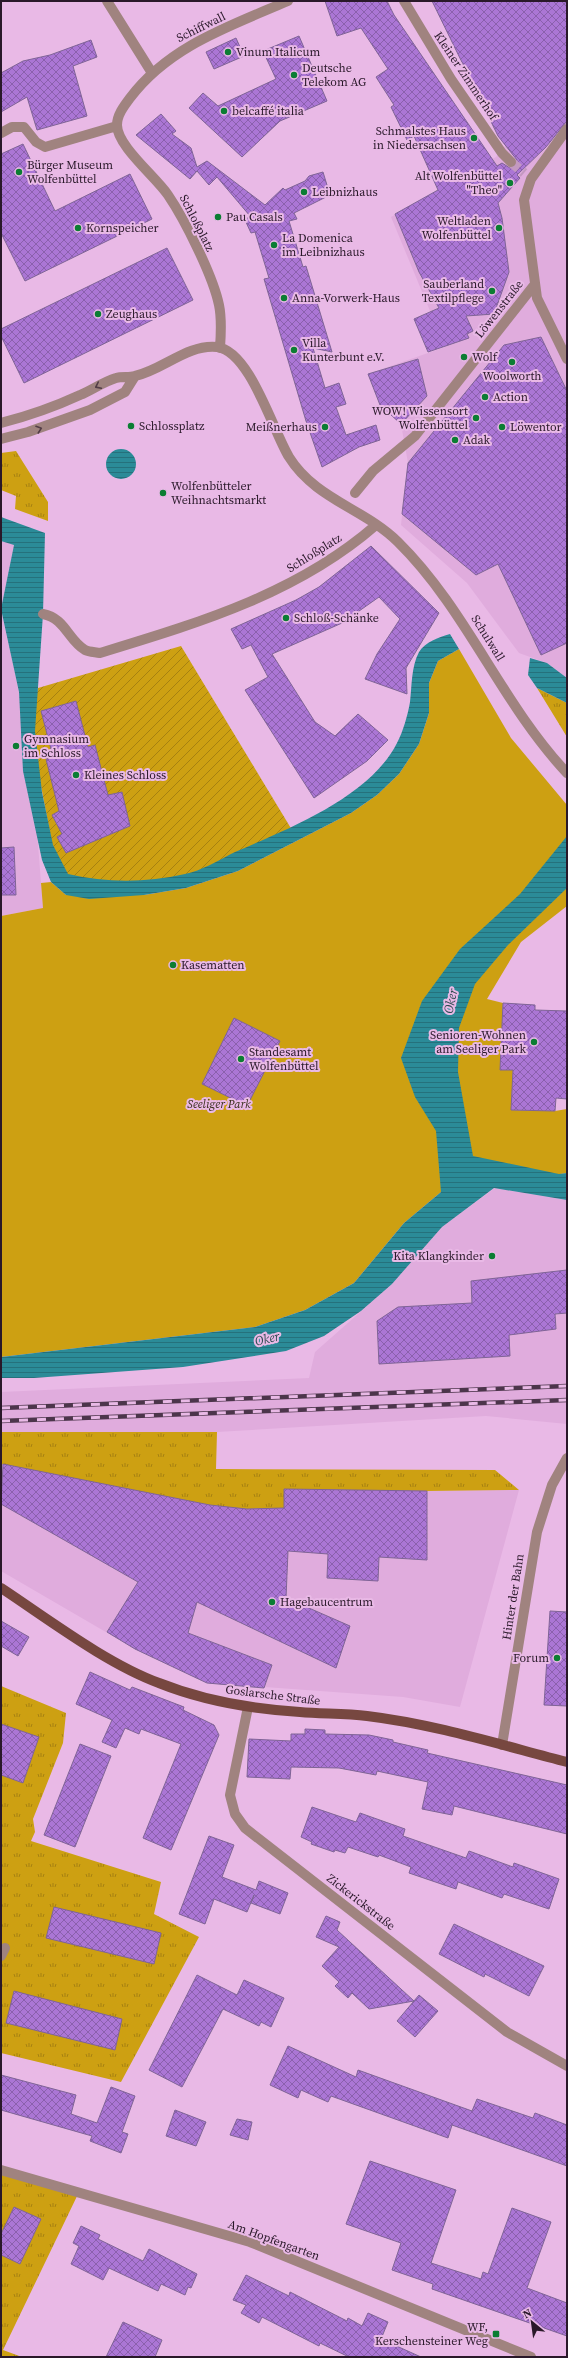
<svg xmlns="http://www.w3.org/2000/svg" width="568" height="2358" font-family="'Source Serif 4',serif">
<style>
.built{fill:#e0acdd}
.grass{fill:url(#grass-tufts)}
.park{fill:#cda012}
.garden{fill:url(#garden-furrows)}
.water{fill:url(#water-rules)}
.building{fill:url(#building-cross-hatch);stroke:#7f6496}
.lines{fill:none;stroke-linecap:round;stroke-linejoin:round}
.minor-tunnel{stroke:#c399c0;stroke-width:10;stroke-dasharray:10 5;stroke-linecap:butt}
.minor{stroke:#a0837f;stroke-width:10}
.major{stroke:#774740;stroke-width:10}
.rail-casing{stroke:#4c354b;stroke-width:4.5}
.rail{stroke:#e9b9e6;stroke-width:3;stroke-dasharray:9;stroke-linecap:butt}
.oneway{stroke:#533d47}
.poi-dot{fill:#0b7d33;stroke:#e9b9e6;stroke-width:1.5}
.labels{text-anchor:middle;stroke-width:4;stroke-linejoin:round;paint-order:stroke}
.street-label{font-size:12px;fill:#291829;stroke:#e9b9e6}
.poi-label{font-size:12px;fill:#291829;stroke:#e9b9e6;text-anchor:start}
.park-label{font-size:12px;font-style:italic;fill:#372e1a;stroke:#e9b9e6}
.water-label{font-size:13px;font-style:italic;fill:#2f4c51;stroke:#e9b9e6}
</style>
<defs>
<pattern id="grass-tufts" width="24" height="20" patternUnits="userSpaceOnUse"><rect width="24" height="20" fill="#cda012"/><path d="M3 7l-1-3M5 7V3M7 7l1-3M15 17l-1-3M17 17v-4M19 17l1-3" fill="none" stroke="#a68111"/></pattern>
<pattern id="garden-furrows" width="10" height="10" patternUnits="userSpaceOnUse"><rect width="10" height="10" fill="#cda012"/><path d="M-1 1l2-2M0 10L10 0M9 11l2-2" fill="none" stroke="#a68111"/></pattern>
<pattern id="water-rules" width="6" height="5" patternUnits="userSpaceOnUse"><rect width="6" height="5" fill="#2b8b98"/><path d="M0 2.5h6" fill="none" stroke="#25717c"/></pattern>
<pattern id="building-cross-hatch" width="8" height="8" patternUnits="userSpaceOnUse"><rect width="8" height="8" fill="#ab76d5"/><path d="M0 0l8 8M0 8l8-8" fill="none" stroke="#8b60ad"/></pattern>
</defs>
<rect width="100%" height="100%" fill="#e9b9e6"/>
<path class="built" d="M567,1V678L547,663L519,653L467,583L401,525L408,463L401,424L380,405L368,374L445,347L391,217L496,157L505,146L495,129Z
M1,541L14,544L1,609Z
M1,609L19,692L32,768L43,908L1,916Z
M495,1188L567,1200V1424L486,1416L217,1432H1V1392L309,1378L315,1352L392,1284L442,1227Z
M1,1464L210,1505L247,1509L284,1489L427,1491L519,1490L460,1707L403,1697L207,1683L135,1649L1,1571Z"/>
<path class="grass" d="M16,451L48,502V521L15,509L16,496L1,490V453Z
M537,688L567,703V737Z
M1,1432H217L216,1469L495,1470L519,1490L427,1491L284,1489V1508L247,1509L210,1505L1,1464Z
M1,1686L66,1713L63,1743L33,1819L35,1832L31,1841L161,1882L154,1914L199,1937L121,2082L1,2053Z
M1,2170L79,2192L3,2350L22,2357H1Z"/>
<path class="park" d="M459,649L511,738L567,805V906L521,942L487,999L503,1003L500,1070H513L511,1110L555,1111L567,1109V1173L441,1192L404,1223L354,1283L305,1310L255,1327L1,1357V916L43,908L41,883L51,882L66,895H144L186,888L238,871L351,813L377,795L399,774L419,744L429,713V683L438,661Z"/>
<path class="garden" d="M181,646L292,830L206,873L101,887L58,875L29,723L38,688Z"/>
<path class="water" d="M106 464a15 15 0 1 1 30 0a15 15 0 1 1-30 0Z
M1,517L45,533L43,614L35,731L42,792L53,845L68,874C107,883 145,883 185,874C201,871 219,860 235,852C288,829 370,797 397,743C403,732 408,714 410,702C412,686 411,667 419,652C425,642 439,637 450,634L459,649L438,661L429,683V713L419,744L399,774L377,795L351,813L238,871L186,888L144,895L89,899L66,895L51,882L42,860L23,771L19,692L1,609L14,545L1,541Z
M530,658L547,663L567,678V703L537,688L528,675Z
M567,836V888L508,945L475,984L459,1028L458,1072L473,1156L559,1174L567,1173V1200L494,1188L442,1227L392,1284L361,1311L324,1336L286,1351L183,1367L34,1378H1V1357L255,1327L305,1310L354,1283L404,1223L441,1192L436,1131L415,1097L401,1058L422,1001L460,949L520,894Z"/>
<path class="building" d="M325,1H387L394,15L497,166L502,163L510,168L516,166L517,160L498,136L432,1H567V121L546,147L517,175L520,178L498,203L502,218L509,272L494,314L466,316L473,331L467,334L469,338L428,352L414,319L439,308L419,272L395,214L438,190L414,136L407,140L391,107L394,105L376,77L388,69L361,28L337,36Z
M299,36L327,101L280,121L242,157L189,108L203,93L218,106L276,79L263,51Z
M236,38L244,56L214,69L206,52Z
M91,40L97,57L73,66L87,116L37,130L27,97L1,112V73L23,61L50,55Z
M161,114L176,131L172,134L191,148L197,167L207,161L265,205L283,188L285,190L305,181L309,176L323,172L330,195L294,213L297,219L289,221L303,267L306,266L332,352L313,348L325,388L339,383L346,404L336,407L346,435L376,425L380,440L359,447L322,467L306,421L264,279L269,278L255,232L251,233L245,220L250,216L217,177L209,185L197,171L190,179L136,135Z
M23,144L55,211L130,174L152,219L25,281L1,233V154Z
M167,248L193,300L24,383L1,336V329Z
M541,337L567,391V643L541,655L498,564L476,575L402,514L408,463L504,345Z
M418,359L427,396L401,424L380,405L368,374Z
M371,546L439,613L406,668L407,694L365,679L377,654L400,619L379,597L342,623L272,654L315,722L335,736L358,714L388,740L367,761L314,798L245,690L268,677L251,645L242,649L231,629L296,600L319,587Z
M76,701L88,747L95,745L108,795L122,792L130,826L66,853L57,837L62,834L52,815L59,811L46,759L53,757L41,711Z
M14,847L16,895H1V848Z
M503,1003L535,1005V1010L567,1011V1099L556,1098L555,1111L511,1110L513,1070H500Z
M234,1018L280,1041L247,1106L202,1084Z
M567,1270V1313L555,1314L556,1329L509,1335L510,1356L379,1364L377,1321L398,1307L472,1303L471,1281Z
M3,1464L210,1505L247,1509L284,1508V1489L427,1491V1560L379,1557L378,1581L327,1578L328,1554L288,1551L286,1598L350,1626L336,1668L197,1602L188,1633L272,1665L264,1688L207,1683L135,1649L107,1632L138,1582L1,1504Z
M550,1611L567,1612V1706L544,1705Z
M1,1621L29,1637L18,1656L1,1646Z
M90,1672L130,1690L132,1687L184,1707L183,1710L214,1725L219,1735L171,1850L143,1838L181,1744L141,1729L139,1734L125,1728L116,1748L102,1742L112,1720L76,1704Z
M1,1724L39,1737L23,1783L1,1775Z
M305,1729L325,1730V1734L369,1735L393,1740V1742L428,1750L427,1753L567,1785V1834L454,1806L452,1815L422,1809L428,1782L377,1771L376,1775L339,1768L291,1767L290,1779L247,1777L249,1739L291,1741V1734H305Z
M80,1744L111,1756L75,1847L44,1835Z
M312,1807L356,1822L360,1813L405,1829L403,1836L466,1858L469,1851L513,1867L514,1863L559,1879L549,1909L504,1894L502,1898L458,1882L456,1889L409,1873L411,1867L379,1855L378,1857L348,1847L345,1853L335,1850L334,1852L311,1844L312,1842L301,1837Z
M209,1836L234,1845L222,1877L256,1890L259,1881L288,1893L280,1914L251,1903L254,1895L247,1912L214,1899L205,1924L179,1914Z
M54,1907L161,1933L154,1964L46,1938Z
M326,1916L340,1922L337,1930L414,2001L369,2009L352,1993L348,1998L335,1986L339,1982L322,1966L339,1947L316,1937Z
M454,1924L544,1966L529,1996L485,1974L484,1977L439,1954Z
M197,1975L237,1995L244,1980L284,1998L271,2027L261,2022L259,2026L223,2009L182,2087L149,2070Z
M14,1991L122,2019L115,2050L6,2023Z
M419,1995L438,2011L415,2037L397,2021Z
M288,2046L356,2077L358,2070L472,2111L477,2099L533,2118L535,2113L567,2125V2166L452,2125L448,2138L331,2096L328,2102L301,2090L298,2098L270,2085Z
M1,2075L76,2095L71,2114L97,2123L111,2087L135,2096L122,2132L128,2134L121,2153L90,2141L92,2136L1,2110Z
M175,2110L206,2122L196,2146L166,2136Z
M237,2119L252,2122L248,2140L230,2135Z
M370,2161L456,2190L431,2263L481,2279L483,2272L488,2274L512,2208L551,2222L527,2288L567,2303V2336L432,2289L433,2284L392,2270L401,2243L346,2224Z
M14,2207L41,2219L20,2264L1,2255V2234Z
M81,2226L100,2235L98,2239L143,2261L149,2249L197,2274L191,2288L188,2287L185,2295L161,2284L158,2291L109,2268L103,2280L71,2264L79,2246L73,2243Z
M246,2275L289,2296L290,2292L347,2321L348,2318L362,2326L368,2313L388,2322L381,2339L421,2357H349L320,2343L319,2346L262,2317L259,2323L241,2313L246,2305L233,2300Z
M123,2322L162,2340L155,2357H106Z"/>
<g class="lines">
<path class="minor-tunnel" d="M511,162L524,173"/>
<path class="minor" d="M107,1L152,73
M404,1L451,79L502,153L511,162
M567,129L531,179L524,200L537,298L567,359
M1,133L12,127H24L36,142L45,147L117,126
M220,348C221,334 222,319 219,305C213,276 185,220 168,195C156,177 117,146 117,125C117,115 124,106 130,98C169,46 230,26 288,1
M1,423C28,416 54,407 80,395C92,390 103,382 116,378C122,376 129,378 135,376C163,370 187,344 217,347C250,351 273,431 289,457C315,499 365,509 398,542C467,610 501,703 567,773
M1,439L28,432L90,410L125,392L135,376
M355,493L373,471L415,436L535,284
M43,614C65,618 68,640 85,650C89,652 95,652 100,653C198,623 297,594 376,525
M248,1707L230,1795L235,1814L245,1828L507,2032L567,2066
M502,1745L537,1532L552,1485L567,1458
M1,1956L5,1948
M1,2170L250,2242L531,2357"/>
<path class="major" d="M1,1588C48,1619 107,1664 159,1683C204,1701 252,1709 300,1712C322,1714 345,1713 367,1716C434,1724 501,1745 567,1762"/>
<g class="rail-casing">
<path id="rail" d="M1,1408L567,1386
M1,1421L567,1400"/>
</g>
<use href="#rail" class="rail"/>
</g>
<defs><path id="oneway-chevron" d="M-2-3.5L2.5 0L-2 3.5" fill="none" stroke-width="1.6" stroke-linecap="round" stroke-linejoin="round"/></defs>
<g class="oneway">
<use href="#oneway-chevron" transform="translate(98 386) rotate(154)"/>
<use href="#oneway-chevron" transform="translate(39 429) rotate(-19)"/>
</g>
<g class="poi-dot">
<circle cx="228" cy="52" r="4"/>
<circle cx="294" cy="75" r="4"/>
<circle cx="224" cy="111" r="4"/>
<circle cx="474" cy="138" r="4"/>
<circle cx="19" cy="172" r="4"/>
<circle cx="510" cy="183" r="4"/>
<circle cx="304" cy="192" r="4"/>
<circle cx="218" cy="217" r="4"/>
<circle cx="78" cy="228" r="4"/>
<circle cx="499" cy="228" r="4"/>
<circle cx="274" cy="245" r="4"/>
<circle cx="492" cy="291" r="4"/>
<circle cx="284" cy="298" r="4"/>
<circle cx="98" cy="314" r="4"/>
<circle cx="294" cy="350" r="4"/>
<circle cx="464" cy="357" r="4"/>
<circle cx="512" cy="362" r="4"/>
<circle cx="485" cy="397" r="4"/>
<circle cx="476" cy="418" r="4"/>
<circle cx="131" cy="426" r="4"/>
<circle cx="325" cy="427" r="4"/>
<circle cx="502" cy="427" r="4"/>
<circle cx="455" cy="440" r="4"/>
<circle cx="163" cy="493" r="4"/>
<circle cx="286" cy="618" r="4"/>
<circle cx="16" cy="746" r="4"/>
<circle cx="76" cy="775" r="4"/>
<circle cx="173" cy="965" r="4"/>
<circle cx="534" cy="1042" r="4"/>
<circle cx="241" cy="1059" r="4"/>
<circle cx="492" cy="1256" r="4"/>
<circle cx="272" cy="1602" r="4"/>
<circle cx="557" cy="1658" r="4"/>
<rect x="492" y="2330" width="8" height="8" rx="2"/>
</g>
<g class="labels">
<g class="street-label">
<text transform="translate(201 27) rotate(-26)" y="4">Schiffwall</text>
<text transform="translate(466 76) rotate(56)" y="4">Kleiner Zimmerhof</text>
<text transform="translate(197 223) rotate(63)" y="4">Schloßplatz</text>
<text transform="translate(499 309) rotate(-52)" y="4">Löwenstraße</text>
<text transform="translate(314 553) rotate(-32)" y="4">Schloßplatz</text>
<text transform="translate(488 638) rotate(58)" y="4">Schulwall</text>
<text transform="translate(513 1597) rotate(-81)" y="4">Hinter der Bahn</text>
<text transform="translate(273 1695) rotate(7)" y="4">Goslarsche Straße</text>
<text transform="translate(361 1902) rotate(38)" y="4">Zickerickstraße</text>
<text transform="translate(274 2240) rotate(20)" y="4">Am Hopfengarten</text>
</g>
<g class="poi-label">
<text x="236" y="56">Vinum Italicum</text>
<text x="302" y="72">Deutsche<tspan x="302" dy="14">Telekom AG</tspan></text>
<text x="232" y="115">belcaffé italia</text>
<text x="466" y="135" text-anchor="end">Schmalstes Haus<tspan x="466" dy="14">in Niedersachsen</tspan></text>
<text x="27" y="169">Bürger Museum<tspan x="27" dy="14">Wolfenbüttel</tspan></text>
<text x="502" y="180" text-anchor="end">Alt Wolfenbüttel<tspan x="502" dy="14">"Theo"</tspan></text>
<text x="312" y="196">Leibnizhaus</text>
<text x="226" y="221">Pau Casals</text>
<text x="491" y="225" text-anchor="end">Weltladen<tspan x="491" dy="14">Wolfenbüttel</tspan></text>
<text x="86" y="232">Kornspeicher</text>
<text x="282" y="242">La Domenica<tspan x="282" dy="14">im Leibnizhaus</tspan></text>
<text x="484" y="288" text-anchor="end">Sauberland<tspan x="484" dy="14">Textilpflege</tspan></text>
<text x="292" y="302">Anna-Vorwerk-Haus</text>
<text x="106" y="318">Zeughaus</text>
<text x="302" y="347">Villa<tspan x="302" dy="14">Kunterbunt e.V.</tspan></text>
<text x="472" y="361">Wolf</text>
<text x="512" y="380" text-anchor="middle">Woolworth</text>
<text x="493" y="401">Action</text>
<text x="468" y="415" text-anchor="end">WOW! Wissensort<tspan x="468" dy="14">Wolfenbüttel</tspan></text>
<text x="139" y="430">Schlossplatz</text>
<text x="317" y="431" text-anchor="end">Meißnerhaus</text>
<text x="510" y="431">Löwentor</text>
<text x="463" y="444">Adak</text>
<text x="171" y="490">Wolfenbütteler<tspan x="171" dy="14">Weihnachtsmarkt</tspan></text>
<text x="294" y="622">Schloß-Schänke</text>
<text x="24" y="743">Gymnasium<tspan x="24" dy="14">im Schloss</tspan></text>
<text x="84" y="779">Kleines Schloss</text>
<text x="181" y="969">Kasematten</text>
<text x="526" y="1039" text-anchor="end">Senioren-Wohnen<tspan x="526" dy="14">am Seeliger Park</tspan></text>
<text x="249" y="1056">Standesamt<tspan x="249" dy="14">Wolfenbüttel</tspan></text>
<text x="484" y="1260" text-anchor="end">Kita Klangkinder</text>
<text x="280" y="1606">Hagebaucentrum</text>
<text x="549" y="1662" text-anchor="end">Forum</text>
<text x="488" y="2331" text-anchor="end">WF,<tspan x="488" dy="14">Kerschensteiner Weg</tspan></text>
</g>
<g class="park-label">
<text x="219" y="1108">Seeliger Park</text>
</g>
<g class="water-label">
<text transform="translate(450 1001) rotate(-78)" y="5">Oker</text>
<text transform="translate(267 1338) rotate(-13)" y="5">Oker</text>
</g>
</g>
<rect width="568" height="2358" fill="none" stroke="#291829" stroke-width="4"/>
<g transform="translate(532 2322) rotate(331)" stroke="#e9b9e6" stroke-width="3" paint-order="stroke">
<path d="M0-3L7 15L0 10L-7 15Z" fill="#291829"/>
<text y="-6" font-size="11" font-weight="bold" text-anchor="middle" fill="#291829">N</text>
</g>
</svg>
